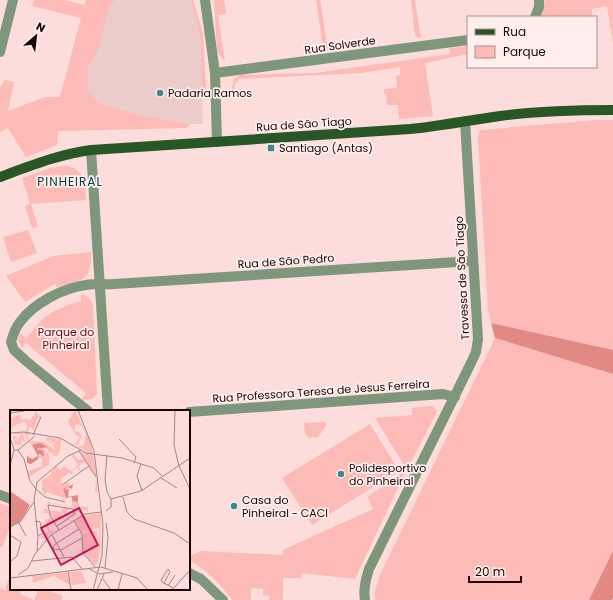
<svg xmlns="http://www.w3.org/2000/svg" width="613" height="600" font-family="Poppins,sans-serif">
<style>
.built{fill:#ecccca}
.green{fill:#fcbbb7}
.forest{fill:#e18984}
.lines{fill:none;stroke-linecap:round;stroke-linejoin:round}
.minor{stroke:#7e977c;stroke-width:10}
.major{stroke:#285626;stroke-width:10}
.poi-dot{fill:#40888e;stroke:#feefed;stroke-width:1.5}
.labels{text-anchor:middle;stroke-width:3.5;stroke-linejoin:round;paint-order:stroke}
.street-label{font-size:11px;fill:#1b0505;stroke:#feefed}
.poi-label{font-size:11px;fill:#1b0505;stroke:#feefed;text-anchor:start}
.park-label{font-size:11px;fill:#710213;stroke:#feefed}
.neighbourhood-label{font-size:12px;letter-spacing:1px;fill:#004247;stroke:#feefed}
.inset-road{fill:none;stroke:#a28785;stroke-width:1}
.view{fill:#c2185b;fill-opacity:0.15;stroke:#c2185b;stroke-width:2}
.inset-edge{fill:none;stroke:#1b0505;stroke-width:2}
</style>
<rect width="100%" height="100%" fill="#fcdddb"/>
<path class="built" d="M86,0H191L200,35L203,124H189L186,128L60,97Z"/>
<path class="green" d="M34,0H66L84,5L86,0H115L109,8L99,48L88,68V91L98,103L141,116L189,124V126L186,128L58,131L57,145L26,157L8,128L0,132V87L5,80L14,82L8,111L45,97H60L81,18L32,6Z
M191,0H193L203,33L206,90H202L200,35Z
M214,0H224L226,14L218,15L225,61L221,57L217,51Z
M316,0H320L328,50H324L323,48Z
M411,0H415L421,38H418L415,35Z
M545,0H613V43L607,6L592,9V17H541Z
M468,46V54L425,63L433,116L399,119L398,105H387L386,94H384V89L397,88L396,76L400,75V67L361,73L239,79L235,84L233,97H230L234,79L240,75L315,73L450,54V48Z
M595,120H613V350L491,323L488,309L478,138L480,130Z
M64,166C85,167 85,183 86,200L31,204L38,227L32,228L25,206L30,204L22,178L50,168Z
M28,230L37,253L11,262L3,237Z
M91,252C91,286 83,276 58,288L55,284L25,302L6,276L53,256Z
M81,294C87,296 91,299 93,305L97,393L94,398L86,400L82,399L86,393L26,343L22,348L18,340L21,333L26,338C32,332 37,324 43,319C54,309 68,305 81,301Z
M495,338L613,374V551L589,600H375V591L380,575Z
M431,406L435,408L437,412L404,475L355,579L301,573V578H283V600H269L270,596L263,595V589L251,588V600H232C221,584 206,570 189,560V557L200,551L283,555V550L373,509L367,497L402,473L404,465L375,418L412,415V408Z
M326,422V426L318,437L308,438L305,433L304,423Z
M370,424L399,471L312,525L282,478Z
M0,503L11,507V524L2,548L0,547Z
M8,580L11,581V589H22L20,594L34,600L39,589H44L63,596L61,600H0V588L5,590Z"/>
<path class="forest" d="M491,323L613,350V374L495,338Z
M613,551V598L612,600H589Z"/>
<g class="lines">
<path class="minor" d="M205,0L215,73L217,142
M535,17L539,7V0
M0,52L13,0
M215,73L468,40
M91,150L108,411
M88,411L64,392L26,361L14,350L11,342C13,335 15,328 20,322C34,303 63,288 86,285C96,283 105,285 114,284L473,261
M189,412L443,394L455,397
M0,495L11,499
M189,573L201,579L223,600
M365,600C363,589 366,579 369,569L471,363L476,352L478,339L465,121"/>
<path class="major" d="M0,177C30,166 60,154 91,150L410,129C440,126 470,120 500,116C538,111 575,110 613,110"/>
</g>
<g class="poi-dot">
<circle cx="160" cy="93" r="4"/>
<rect x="267" y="144" width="8" height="8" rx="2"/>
<circle cx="341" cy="474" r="4"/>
<circle cx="234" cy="506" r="4"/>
</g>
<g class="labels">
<g class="street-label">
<text transform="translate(340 45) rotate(-8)" y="4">Rua Solverde</text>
<text transform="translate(304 124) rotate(-4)" y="4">Rua de São Tiago</text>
<text transform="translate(286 261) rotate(-4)" y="4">Rua de São Pedro</text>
<text transform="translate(462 278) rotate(-93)" y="4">Travessa de São Tiago</text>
<text transform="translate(321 391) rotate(-4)" y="4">Rua Professora Teresa de Jesus Ferreira</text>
</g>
<g class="poi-label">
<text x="168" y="97">Padaria Ramos</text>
<text x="279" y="152">Santiago (Antas)</text>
<text x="349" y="472">Polidesportivo<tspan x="349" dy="13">do Pinheiral</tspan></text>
<text x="242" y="504">Casa do<tspan x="242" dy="13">Pinheiral - CACI</tspan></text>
</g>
<g class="park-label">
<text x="66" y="336">Parque do<tspan x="66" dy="13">Pinheiral</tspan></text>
</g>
<g class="neighbourhood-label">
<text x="70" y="186">PINHEIRAL</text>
</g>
</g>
<g transform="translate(10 410)">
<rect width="180" height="180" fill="#fcdddb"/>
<path d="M25,0L31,7L26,10L27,12H24L27,13L23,20L20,16L18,22H15L18,16L14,11L0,18V7L2,9L9,4L12,10L17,8L18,11L25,5ZM65,0L80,30L85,55L88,82H85L86,66L70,42L80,43L68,37L74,35L76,24L72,16L66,14L64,21L71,23V28L74,30L70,28L68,35L65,34L70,26L66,25L58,12ZM15,22L21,24L17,25L19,30H17L16,25L13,23L15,33L11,29L12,35H5L3,27L9,24L6,26L7,29H4L7,31L11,24H2ZM37,27L46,29L45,34L40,30L37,29L43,34L44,36L47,29H51L50,41L47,46L41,45L47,42L42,44L41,41L40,44L35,35H22L18,31L34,32L45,40L43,35L36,30ZM31,37L39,44V54L19,67L18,61L33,56L31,53L33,49L28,47L33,44L28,40ZM63,44L68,50L74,49L75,52L77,55L75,52L72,53L68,57L71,60L69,61L67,57L62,61L63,65L59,63L51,69L52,76L58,72L60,75L53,79L56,88L52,91L54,88L37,82L35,85L32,80V70L40,65L46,56L50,60L54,56L61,61L68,55L61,45ZM63,91L69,92V96L78,97V102L73,99L71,102L68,99L69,102L67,101V104L59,108L62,111L58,110L48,117L64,104L65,100L61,97L40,93L37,98L38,92L63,97ZM45,96V101L51,102L53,97L61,99L55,102L58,107L54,103L50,107L52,111L50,108L45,111L43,109L39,100L44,101ZM34,98L37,99L45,114L42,112L38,115L40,121L47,120L36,126L35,130L32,134L30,131L32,133L34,129L29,127L38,122L37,117H33L36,116L35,110L40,108L38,103H34ZM91,103L90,142L87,154L85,155L73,142V123L87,120L88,147L89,118L72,122L65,111L72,106ZM71,161L76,173L62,175L59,162ZM57,162L61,176L44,166L23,173L22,166Z" fill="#fcbbb7"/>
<path d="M30,33L38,37L26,39L33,41L34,46L29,44L28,49L21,54L17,53V46L22,49L28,46L22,35ZM72,70L75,77L72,70L63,74L62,79L58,77L55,80L59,79L58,87L68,85V92L63,91V98L62,87L56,88L53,79ZM0,81L20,95L11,111L0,117Z" fill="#e18984"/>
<path class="inset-road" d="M68,0L84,41L93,115L92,146L83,180M165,0L164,35L169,56L180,79M0,3L14,1M0,23L14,22L50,28L76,43L112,48L144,58L152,66M23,25L31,7M0,27L4,40L0,56M109,29L126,47L124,53M4,40H8L14,49L20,71L26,79M8,40L25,26M69,41L86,67M97,45L95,69L97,82L101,89M131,54L127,66L132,81M151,68L167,78M52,75L79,56M26,79L35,87L55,92M113,87L117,102L124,109L164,123L180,134M96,101L101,97V89L131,81L180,48M25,111L30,112L33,123L28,126M64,111L72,124L73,143L85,157M9,113L16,126M47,116L64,104L63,99L38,95L40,105L49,120M0,117L10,112L24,92M0,125L11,132L7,146L0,152M42,125L54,147M51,140L43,139L44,135L69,119M51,140L72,128M27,141L28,127L24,90L27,72L58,46L71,40M22,151L62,147L72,159M95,158L98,127L96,113M79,159L89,164L103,162M58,161L61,180M8,165L18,158L25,144L41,125L75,104L91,102M0,168L91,157L127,168L138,180M93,169L101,180M154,173L160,162L158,159L151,170L152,172L163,178M158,176L165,165M87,180L94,164M108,180L112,164M162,180L180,160"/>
<path class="view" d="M69,98L88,135L51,155L31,118Z"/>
<rect width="180" height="180" class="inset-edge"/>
</g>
<rect x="467" y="16" width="130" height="52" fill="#feefed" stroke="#a39190"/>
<rect x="475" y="29" width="20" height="6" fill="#285626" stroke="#a39190"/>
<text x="503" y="36" font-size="12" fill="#1b0505">Rua</text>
<rect x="475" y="46" width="20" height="12" fill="#fcbbb7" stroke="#a39190"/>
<text x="503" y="56" font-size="12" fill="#1b0505">Parque</text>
<g transform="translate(36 36) rotate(28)" stroke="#feefed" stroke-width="3" paint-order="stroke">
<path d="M0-3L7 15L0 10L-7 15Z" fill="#1b0505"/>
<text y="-6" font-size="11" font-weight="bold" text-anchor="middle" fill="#1b0505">N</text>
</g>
<path d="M469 576v6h52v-6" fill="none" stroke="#1b0505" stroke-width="2"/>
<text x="475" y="576" font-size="12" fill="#1b0505" stroke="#feefed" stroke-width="3" paint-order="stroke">20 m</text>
</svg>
